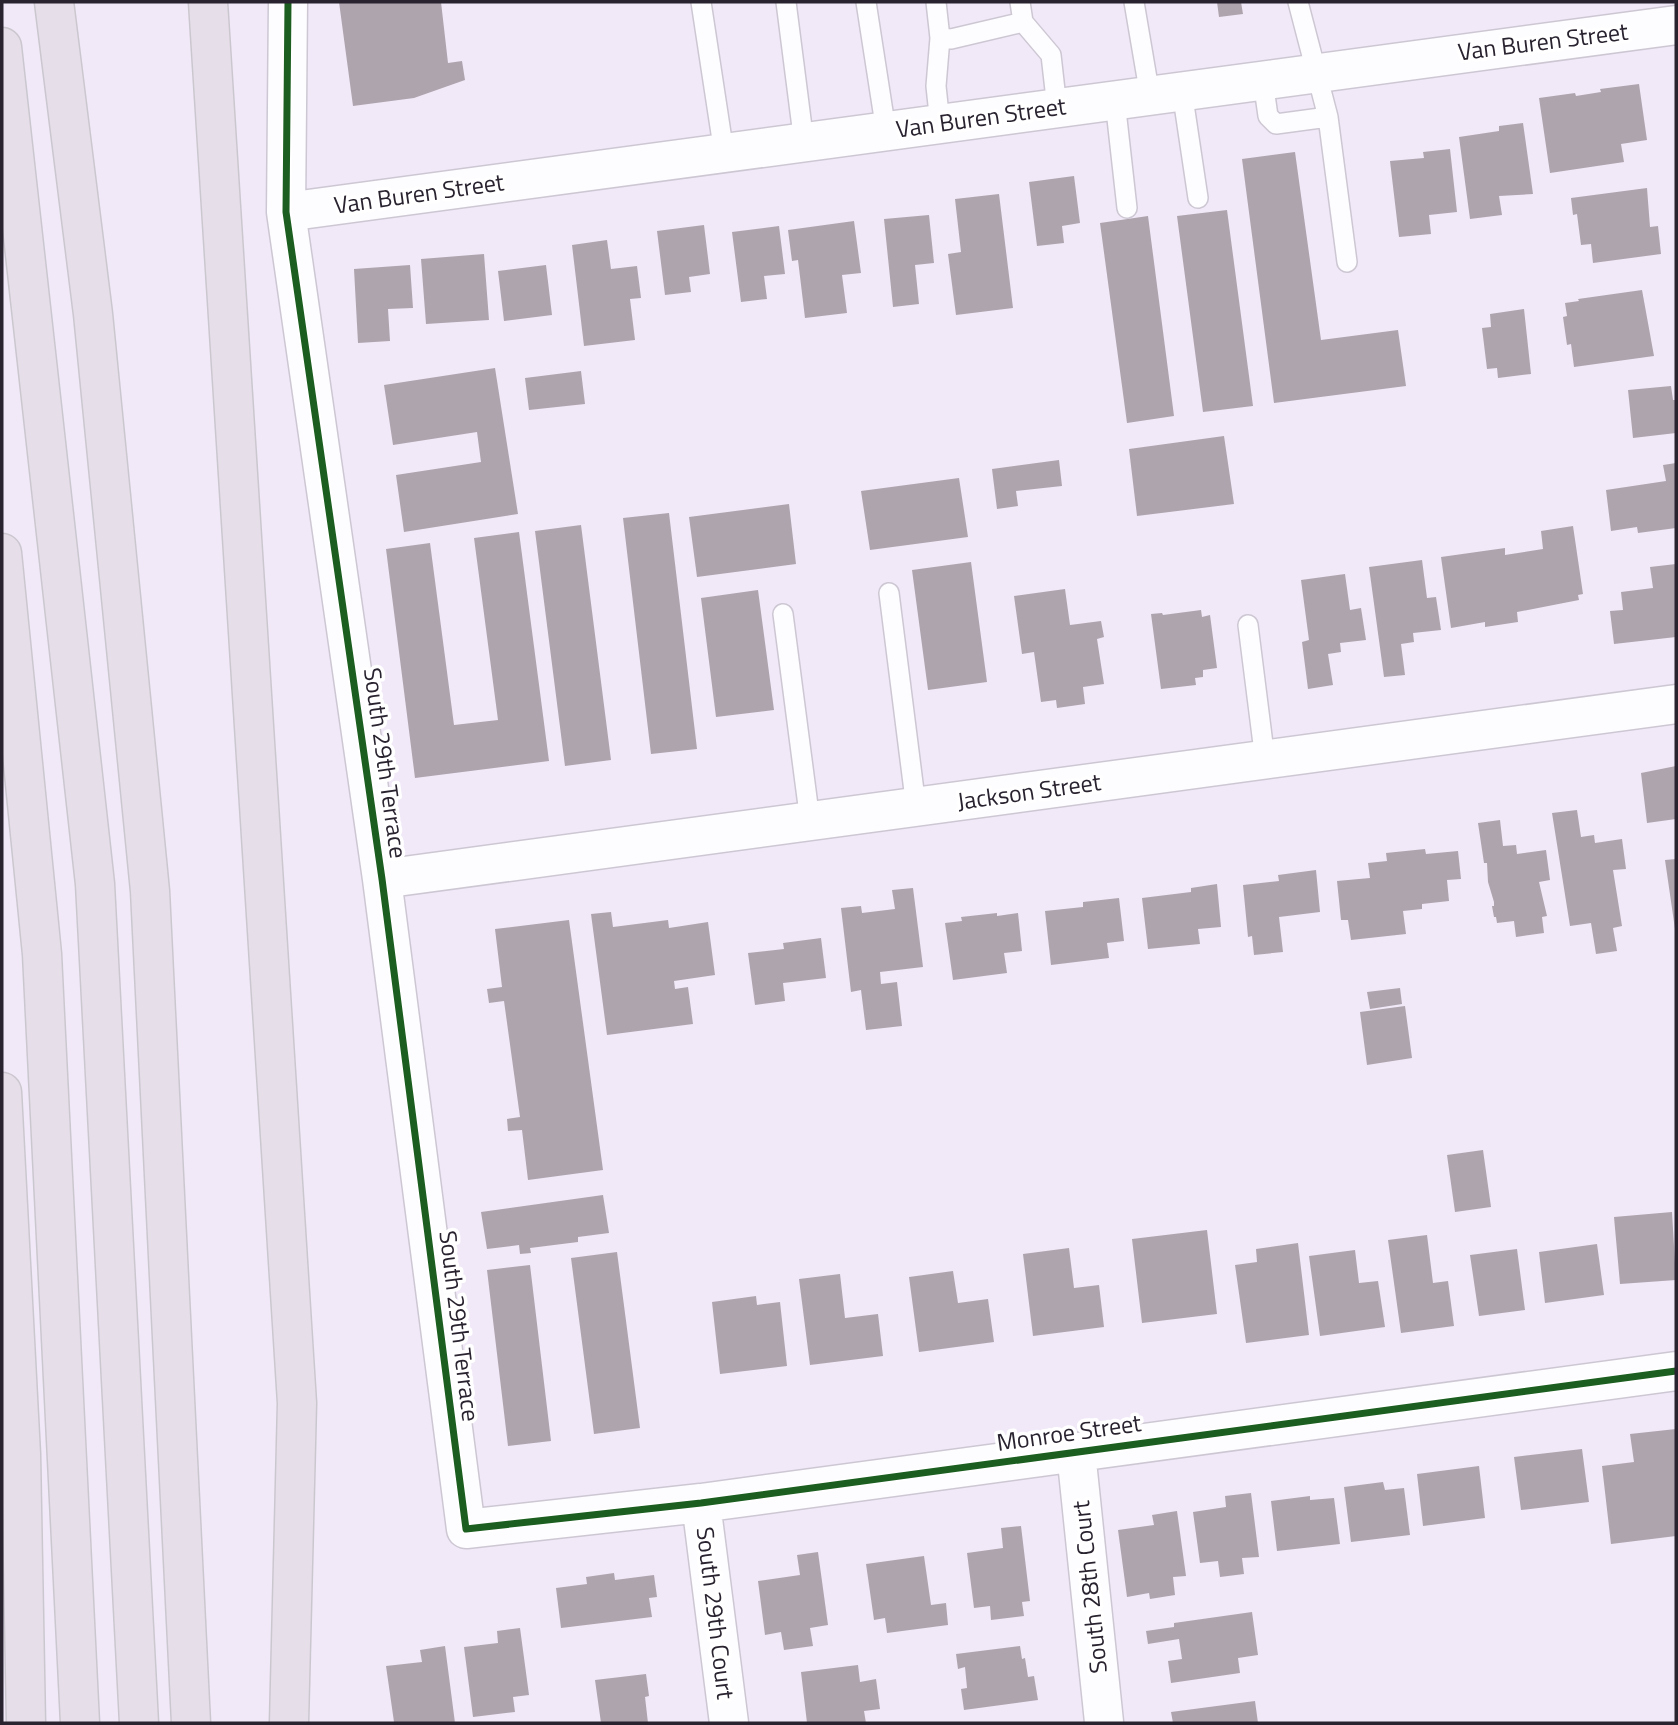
<svg xmlns="http://www.w3.org/2000/svg" width="1678" height="1725" font-family="'Titillium Web',sans-serif">
<style>
.building{fill:#aea4ae}
.lines{fill:none;stroke-linecap:round;stroke-linejoin:round}
.service-casing{stroke:#cdc7d3;stroke-width:22}
.minor-casing{stroke:#cdc7d3;stroke-width:41}
.motorway-casing{stroke:#cbc7cf;stroke-width:41}
.service{stroke:#fdfcfe;stroke-width:19}
.minor{stroke:#fdfcfe;stroke-width:38}
.motorway{stroke:#e6dee9;stroke-width:38}
.cycleway-casing{stroke:#fff;stroke-width:11}
.cycleway{stroke:#1b5e20;stroke-width:7}
.labels{text-anchor:middle;stroke-width:7;stroke-linejoin:round;paint-order:stroke}
.street-label{font-size:24px;fill:#29222f;stroke:#fff}
</style>
<rect width="100%" height="100%" fill="#f1e9f8"/>
<path class="building" d="M339,2H441L448,63L462,61L465,80L414,98L353,106Z
M1217,2H1241L1243,14L1219,17Z
M1639,84L1647,140L1621,144L1624,162L1550,173L1539,98L1575,93L1576,96L1601,92L1600,89Z
M1523,123L1533,194L1499,196L1502,215L1470,219L1459,137L1499,131V126Z
M1450,149L1457,212L1429,215L1431,234L1399,237L1390,161L1424,158L1423,152Z
M1295,152L1321,340L1398,330L1406,386L1274,403L1242,159Z
M1074,176L1080,223L1062,226L1064,243L1037,246L1029,182Z
M1647,188L1650,227L1658,226L1661,254L1593,263L1591,244L1581,245L1577,214L1573,215L1571,198Z
M999,194L1013,308L956,315L948,254L961,252L955,199Z
M1227,210L1253,406L1203,412L1177,216Z
M929,215L934,263L915,265L919,304L893,307L884,219Z
M1148,216L1174,416L1127,423L1100,223Z
M854,221L861,273L842,275L847,313L805,318L798,260L792,261L788,230Z
M704,225L710,274L689,277L691,292L665,295L657,231Z
M779,226L785,274L764,276L767,299L741,302L732,232Z
M607,240L611,269L637,266L641,298L630,299L635,340L584,346L572,245Z
M484,254L489,320L426,324L421,259Z
M410,265L413,308L388,309L390,341L358,343L354,269Z
M546,265L552,315L504,321L498,271Z
M1642,290L1654,356L1574,367L1571,344L1567,345L1563,317L1567,316L1565,303L1579,301L1578,299Z
M1524,309L1531,374L1498,378L1497,368L1487,369L1482,328L1491,327L1490,314Z
M495,368L518,514L404,532L396,475L481,462L477,432L393,445L384,385Z
M581,371L585,404L529,410L525,378Z
M1671,386L1673,400H1676V433L1633,438L1628,390Z
M1224,436L1234,504L1137,516L1129,449Z
M1059,460L1062,486L1016,491L1018,506L997,509L992,469Z
M1676,463V528L1638,533L1637,527L1611,531L1606,490L1666,481L1663,465Z
M959,478L968,537L870,550L861,491Z
M789,504L796,564L697,577L689,517Z
M669,513L697,749L651,754L623,518Z
M581,525L611,760L565,766L535,531Z
M1573,526L1583,594L1578,595L1579,600L1517,612L1518,622L1485,627V622L1451,628L1441,557L1505,548V555L1543,549L1541,531Z
M519,532L549,761L415,778L386,549L430,543L454,725L498,720L474,538Z
M1422,560L1427,598L1436,597L1441,630L1413,633L1414,642L1401,644L1405,675L1384,677L1369,567Z
M971,562L987,682L928,690L912,570Z
M1676,564V637L1614,644L1610,611L1623,610L1621,592L1653,588L1650,567Z
M1345,574L1350,610L1361,608L1366,640L1340,643L1341,652L1328,654L1333,685L1308,689L1302,642L1309,640L1301,580Z
M1065,589L1070,625L1101,621L1104,637L1097,639L1104,684L1083,687L1085,704L1057,708L1056,700L1041,702L1034,652L1022,654L1014,596Z
M758,590L774,710L716,717L701,598Z
M1201,610L1202,617L1210,615L1217,668L1203,670V677L1195,678L1196,685L1161,689L1151,614L1162,613L1163,615Z
M1676,766V819L1647,823L1641,773Z
M1577,810L1581,837L1594,835L1595,843L1622,839L1626,869L1613,870L1622,926L1613,928L1617,951L1596,954L1591,923L1570,926L1552,813Z
M1500,820L1503,846L1516,845L1517,854L1546,850L1550,880L1539,882L1547,916L1542,917L1544,933L1516,937L1514,921L1497,923L1496,917H1494L1492,906H1494V902L1488,882L1487,863H1484L1478,823Z
M1425,849L1426,854L1458,851L1461,879L1447,880L1449,901L1422,904V909L1403,911L1406,934L1351,940L1348,920H1341L1337,881L1370,878L1368,863L1387,861L1386,853Z
M1676,859V929H1675L1665,860Z
M1316,870L1320,912L1279,917L1283,952L1254,955L1252,936L1248,937L1243,885L1279,881L1278,875Z
M1217,884L1221,927L1198,929L1200,944L1148,949L1142,898L1191,892V888Z
M913,888L923,967L880,972L881,984L897,982L902,1026L866,1030L861,990L851,992L841,908L861,906L862,913L895,909L892,890Z
M1119,898L1124,941L1107,943L1109,958L1051,965L1045,911L1083,907V902Z
M611,912L613,927L668,920L669,928L708,922L715,975L674,981L675,989L688,987L693,1024L607,1035L591,914Z
M997,913V916L1018,913L1022,951L1004,953L1007,973L953,980L945,923L962,921L961,917Z
M569,920L603,1170L528,1180L522,1130L508,1131L507,1119L520,1117L504,1001L489,1003L487,989L502,987L495,929Z
M821,938L826,978L783,983L785,1001L755,1005L748,953L784,949L783,943Z
M1400,988L1402,1004L1370,1009L1367,992Z
M1405,1006L1412,1058L1367,1065L1360,1012Z
M1483,1150L1491,1207L1455,1212L1447,1155Z
M603,1195L609,1233L578,1237V1242L530,1248L531,1253L520,1254L519,1245L487,1249L481,1212Z
M1672,1212L1676,1280L1620,1284L1614,1217Z
M1207,1230L1217,1314L1142,1323L1132,1239Z
M1427,1235L1433,1283L1448,1281L1454,1326L1401,1333L1388,1240Z
M1298,1243L1309,1335L1246,1343L1235,1265L1257,1262L1256,1249Z
M1597,1244L1604,1295L1545,1303L1539,1252Z
M1069,1248L1074,1288L1099,1285L1104,1327L1033,1336L1023,1254Z
M1517,1249L1525,1310L1479,1316L1470,1255Z
M1355,1250L1359,1283L1378,1281L1385,1327L1320,1336L1309,1256Z
M617,1252L640,1428L594,1434L571,1258Z
M530,1265L551,1441L508,1446L487,1270Z
M953,1271L958,1303L988,1299L994,1342L919,1352L909,1277Z
M840,1274L845,1318L878,1314L883,1356L810,1365L799,1279Z
M756,1296L757,1305L780,1302L787,1366L720,1374L712,1302Z
M1676,1429V1536L1611,1544L1602,1466L1634,1462L1630,1434Z
M1582,1449L1589,1502L1521,1510L1514,1457Z
M1479,1466L1485,1518L1423,1526L1417,1474Z
M1383,1482L1385,1490L1404,1488L1410,1535L1351,1542L1344,1487Z
M1251,1493L1259,1557L1242,1558L1244,1574L1220,1577L1218,1561L1200,1563L1193,1512L1226,1507L1225,1496Z
M1310,1496V1500L1334,1498L1340,1544L1277,1551L1271,1501Z
M1177,1511L1186,1576L1173,1577L1175,1595L1150,1599L1149,1593L1127,1597L1118,1530L1154,1525L1152,1515Z
M1021,1526L1030,1601L1022,1602L1024,1616L991,1620L990,1606L974,1608L967,1553L1003,1548L1001,1528Z
M818,1552L828,1625L810,1628L813,1646L784,1650L781,1632L765,1635L758,1581L800,1575L797,1555Z
M924,1556L931,1605L946,1603L948,1625L887,1633L885,1618L874,1620L866,1564Z
M614,1573L615,1580L654,1575L657,1597L649,1598L652,1617L561,1628L556,1588L587,1584L586,1577Z
M1252,1612L1258,1655L1238,1658L1240,1673L1171,1683L1168,1661L1182,1659L1179,1639L1148,1644L1146,1631L1174,1627V1623Z
M520,1628L529,1695L513,1697L515,1712L473,1717L464,1647L498,1643L497,1631Z
M445,1646L455,1723L394,1722L386,1666L422,1662L420,1650Z
M1020,1646L1022,1659L1025,1658L1028,1677L1034,1676L1038,1700L964,1710L961,1689L967,1688L965,1667L958,1669L956,1654Z
M858,1665L860,1682L876,1679L880,1709L864,1711L866,1723H807L801,1672Z
M646,1674L649,1696L645,1697L648,1723H601L595,1680Z
M1255,1701L1258,1723H1173L1171,1712Z"/>
<g class="lines">
<g class="service-casing">
<path id="service" d="M701,2L724,153
M786,2L804,143
M866,2L886,131
M936,2L940,38L951,39L1023,22
M1020,2L1023,22L1051,55L1057,108
M1134,2L1150,96
M1263,81L1268,116L1276,124L1328,117L1298,2
M1182,91L1198,198
M1115,101L1127,208
M1328,117L1347,262
M940,124L936,86L940,38
M889,593L916,807
M783,614L810,821
M1248,625L1265,760"/>
</g>
<g class="minor-casing">
<path id="minor" d="M288,2L286,212L382,879L466,1529L701,1503L1676,1371
M286,212L1676,25
M382,879L1676,704
M1076,1452L1104,1722
M701,1503L729,1723"/>
</g>
<g class="motorway-casing">
<path id="motorway" d="M54,2L93,314L150,891L191,1723
M208,2L297,1403L289,1723
M2,47L95,884L139,1723
M2,553L42,954L80,1723
M2,1092L21,1454L26,1723"/>
</g>
<use href="#service" class="service"/>
<use href="#minor" class="minor"/>
<use href="#motorway" class="motorway"/>
<g class="cycleway-casing">
<path id="cycleway" d="M288,2L286,212L382,879L466,1529L701,1503L1676,1371"/>
</g>
<use href="#cycleway" class="cycleway"/>
</g>
<g class="labels">
<g class="street-label">
<text transform="translate(1543 42) rotate(-7)" y="8">Van Buren Street</text>
<text transform="translate(981 118) rotate(-8)" y="8">Van Buren Street</text>
<text transform="translate(419 194) rotate(-8)" y="8">Van Buren Street</text>
<text transform="translate(385 763) rotate(82)" y="8">South 29th Terrace</text>
<text transform="translate(1029 792) rotate(-8)" y="8">Jackson Street</text>
<text transform="translate(459 1326) rotate(83)" y="8">South 29th Terrace</text>
<text transform="translate(1069 1433) rotate(-8)" y="8">Monroe Street</text>
<text transform="translate(1090 1587) rotate(-96)" y="8">South 28th Court</text>
<text transform="translate(715 1613) rotate(83)" y="8">South 29th Court</text>
</g>
</g>
<rect width="1678" height="1725" fill="none" stroke="#29222f" stroke-width="7"/>
</svg>
